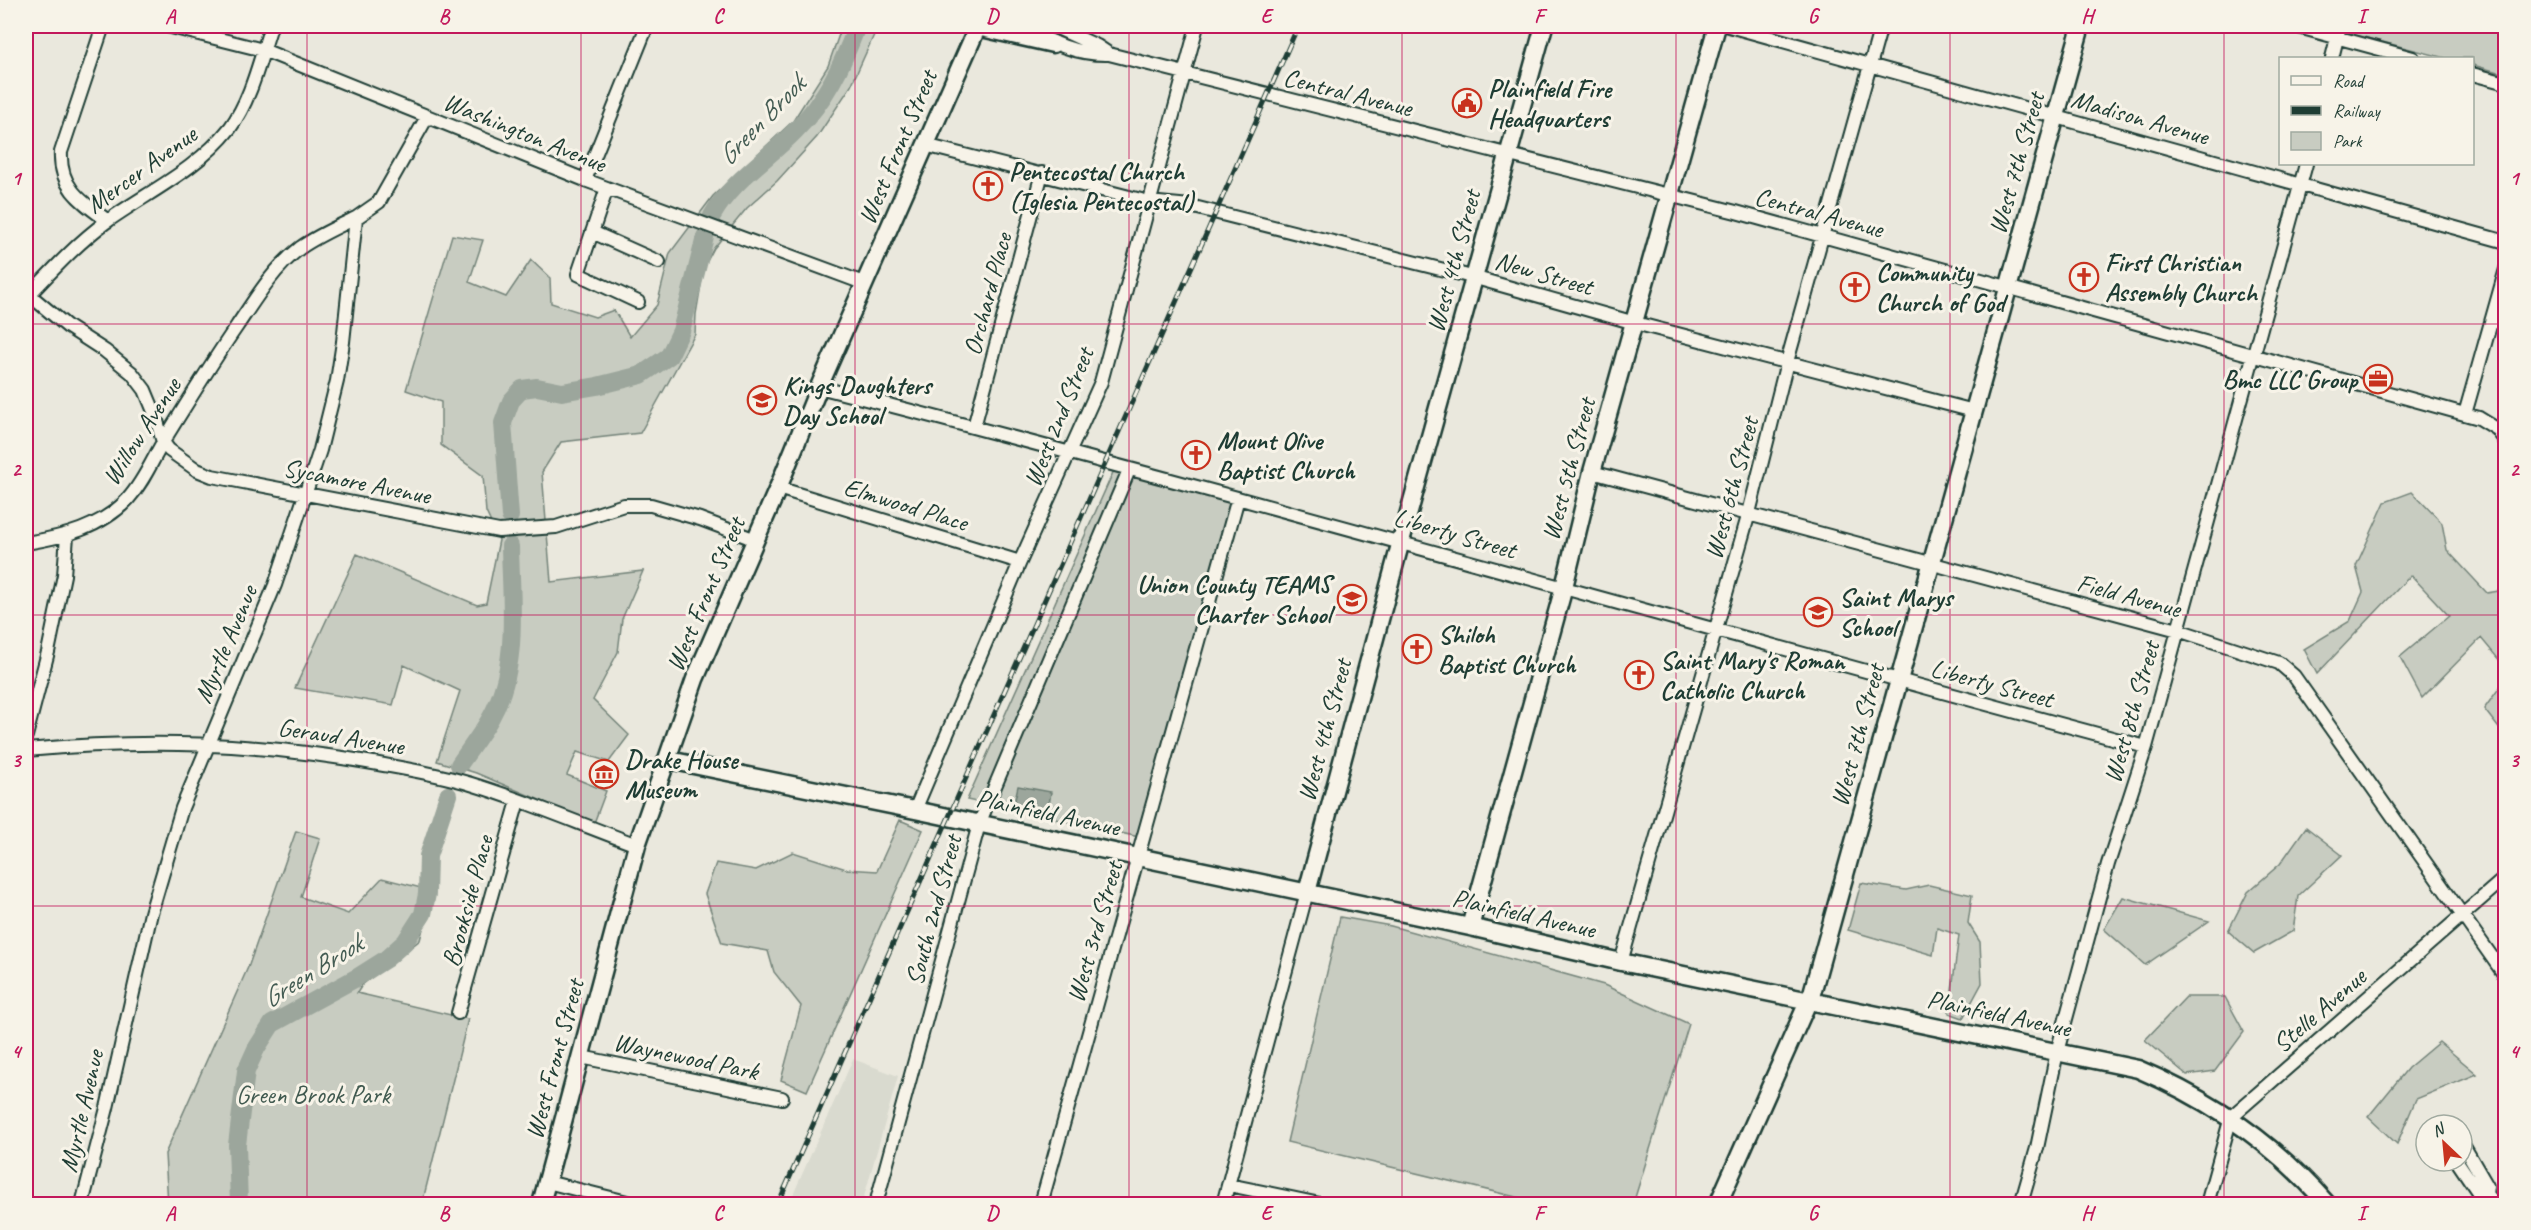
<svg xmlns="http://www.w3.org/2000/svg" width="2531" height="1230" font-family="Caveat,sans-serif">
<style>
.built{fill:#d9dacf}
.green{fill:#c8ccc1;stroke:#74847a;stroke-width:1.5}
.water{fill:#9ca69c;stroke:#6a7c72;stroke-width:1.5}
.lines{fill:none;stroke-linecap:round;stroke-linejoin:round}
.river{stroke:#9ca69c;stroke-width:18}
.street-casing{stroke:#1f3d34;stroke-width:16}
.secondary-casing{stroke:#1f3d34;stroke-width:21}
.street{stroke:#f7f3e8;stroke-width:12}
.secondary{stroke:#f7f3e8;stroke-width:16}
.rail-casing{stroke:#1f3d34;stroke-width:5}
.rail{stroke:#f7f3e8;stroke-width:3;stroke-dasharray:9;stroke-linecap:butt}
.grid{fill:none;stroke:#c2185b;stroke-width:1.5;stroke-opacity:0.55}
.labels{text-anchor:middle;stroke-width:6;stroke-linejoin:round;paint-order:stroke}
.poi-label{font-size:26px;font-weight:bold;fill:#1f3d34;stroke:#f7f3e8;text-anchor:start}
.street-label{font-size:26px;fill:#1f3d34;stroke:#f7f3e8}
.park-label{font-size:26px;fill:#415a50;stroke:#f7f3e8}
.water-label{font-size:27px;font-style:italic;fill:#445c53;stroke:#f7f3e8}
.neatline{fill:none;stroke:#c2185b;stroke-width:2}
.grid-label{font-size:20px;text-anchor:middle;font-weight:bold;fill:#c2185b}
</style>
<rect width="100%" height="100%" fill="#eae8dd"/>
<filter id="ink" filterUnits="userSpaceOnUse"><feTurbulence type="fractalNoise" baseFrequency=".0167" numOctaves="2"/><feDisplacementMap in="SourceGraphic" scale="12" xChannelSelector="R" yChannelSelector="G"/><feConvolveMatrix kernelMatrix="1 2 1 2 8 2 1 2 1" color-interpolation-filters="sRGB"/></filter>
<g filter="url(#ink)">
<path class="built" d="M853,1059L898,1076L862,1204H789Z"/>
<path class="green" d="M842,26H878L851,86L817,137L777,181L747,208L714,248L704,267L696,314L695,334L640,433L561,442L542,472L551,582L643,571L622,619L618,652L593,700L629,735L609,762L577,752L567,775L606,791L594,823L476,773L437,761L460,691L404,665L393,705L295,688L357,554L477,605L486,603L499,540L486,512L483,476L441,445V402L406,390L452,235L483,240L469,282L506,297L531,260L550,278L551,303L595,317L614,310L630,337L657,305L670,253L713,196L793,121L828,66Z
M2349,26H2505V74L2473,65L2472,58H2446L2347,33Z
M1115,468L1235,500L1144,838L967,800Z
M2412,492L2442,523L2447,550L2487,593L2505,590V667L2481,638L2422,698L2400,657L2449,616L2411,575L2317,674L2304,649L2350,621L2363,592L2356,566L2385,502Z
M2505,680V736L2484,709Z
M900,820L923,830L807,1091L781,1080L801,1006L774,972L768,951L722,943L705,894L716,863L756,870L793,852L846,869L877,871Z
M2306,827L2342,855L2298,896L2293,931L2254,953L2228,931L2248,892L2280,864Z
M296,831L320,838L301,897L348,914L382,878L433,891L420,940L362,985L357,993L468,1019L422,1204H168L165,1154L249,965Z
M1861,883L1906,890L1929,885L1972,895L1968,923L1980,942L1982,983L1963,1018L1949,1013L1959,935L1937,928L1933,955L1848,930Z
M2123,897L2209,921L2145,965L2104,929Z
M1340,917L1391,926L1604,985L1689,1024L1633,1204H1545L1287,1142Z
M2186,997H2225L2244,1032L2215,1071L2187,1075L2145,1040Z
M2439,1042L2477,1074L2416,1099L2397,1144L2368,1117L2408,1068Z"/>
<path class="water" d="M1018,786L1051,792L1048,811L1014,804Z"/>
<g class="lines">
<path class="river" d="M712,216C731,181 768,159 795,131C826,100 842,66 857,26
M510,516L503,423L511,401L522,389L537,387L562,392L597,386L641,375L669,356L681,331L705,237
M459,765C469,750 481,735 490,719C520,667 511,603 510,546
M239,1204L237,1145L246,1071L256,1049L272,1024L356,978L386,959L405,942L423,914L427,894L428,856L448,795"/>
<g class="street-casing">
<path id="street" d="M103,26L61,152C59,188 82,202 108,221
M167,26L263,50L585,180L866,284
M1022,26C1050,42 1076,55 1109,54L1736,212L2479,418L2497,429L2506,442
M1053,26L1097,46L1109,54
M1729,26L2506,242
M2295,26L2413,58
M2332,58L2340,26
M2472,74L2506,83
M925,145L1149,202L1190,206L1476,278L1635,323L1974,411
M585,180L647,26
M607,188L578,274L638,302
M592,232L659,262
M26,292L68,327L105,351L132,373L145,390L155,414L163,442L169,450L197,470L212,476L499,531L556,527L624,505H651L700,519L756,540
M26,298C52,271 75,245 106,222C148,192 197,170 230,128C251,100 260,59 271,26
M819,387C1263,501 1703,629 2146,747
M2465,414L2506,269
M974,427L1042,173
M1592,472L2178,630L2279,663L2294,676L2506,977
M778,488L1020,562
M26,543C63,537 101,528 128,499C145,480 153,458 166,437C189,400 212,362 237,326C255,299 274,268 300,248C317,236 337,227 356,218
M26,736L48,652L64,575L67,536
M26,750C148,739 252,742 373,763C406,769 439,774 471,784C527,801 582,825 637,845
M915,810L1020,562L1101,382L1197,26
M1621,962L1749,513L1787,362L1881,26
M458,1013L518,801
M581,1057L782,1098
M2462,1143L2487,1186L2486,1194L2494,1204
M2457,1161L2478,1192L2486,1194
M547,1182L635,1204
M1229,1185L1320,1204
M82,1204L107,1108L151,913L182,808L275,585L320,450L337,381L343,342L356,218L379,202L427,117
M876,1204L979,824L1129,470
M1041,1204L1238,498
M1223,1204L1307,892
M2021,1204L2037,1148L2057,1052L2108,864L2146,747L2306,164
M2207,1204L2231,1117L2506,877"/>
</g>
<g class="secondary-casing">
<path id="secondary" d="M977,27L1053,44
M669,760L915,810L1470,927L1621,962L2138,1069C2211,1100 2275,1144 2327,1204
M1307,892L1401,541L1544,26
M1470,927L1564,587L1592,472L1717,26
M541,1204L637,845L695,679L778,488L819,387L978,26
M1718,1204L1812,993L2081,26"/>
</g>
<use href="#street" class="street"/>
<use href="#secondary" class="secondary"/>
<g class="rail-casing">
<path id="rail" d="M778,1204L1298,26"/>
</g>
<use href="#rail" class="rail"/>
</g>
</g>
<path class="grid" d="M307,26V1204M581,26V1204M855,26V1204M1129,26V1204M1402,26V1204M1676,26V1204M1950,26V1204M2224,26V1204M26,324H2506M26,615H2506M26,906H2506"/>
<defs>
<g id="civic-ring" transform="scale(1.5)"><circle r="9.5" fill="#f7f3e8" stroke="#c8321e" stroke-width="1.5"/><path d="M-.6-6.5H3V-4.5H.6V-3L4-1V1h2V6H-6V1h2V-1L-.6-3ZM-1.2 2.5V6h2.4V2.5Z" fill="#c8321e"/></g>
<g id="church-ring" transform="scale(1.5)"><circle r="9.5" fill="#f7f3e8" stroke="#c8321e" stroke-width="1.5"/><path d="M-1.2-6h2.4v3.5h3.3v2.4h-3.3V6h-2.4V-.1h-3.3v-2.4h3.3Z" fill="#c8321e"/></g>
<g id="office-ring" transform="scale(1.5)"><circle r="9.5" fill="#f7f3e8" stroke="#c8321e" stroke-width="1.5"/><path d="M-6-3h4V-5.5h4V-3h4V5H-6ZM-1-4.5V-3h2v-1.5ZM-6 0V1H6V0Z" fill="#c8321e"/></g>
<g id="school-ring" transform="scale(1.5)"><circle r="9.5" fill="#f7f3e8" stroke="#c8321e" stroke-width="1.5"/><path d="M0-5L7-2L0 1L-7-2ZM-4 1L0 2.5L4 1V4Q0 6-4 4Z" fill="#c8321e"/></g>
<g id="museum-ring" transform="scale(1.5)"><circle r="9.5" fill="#f7f3e8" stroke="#c8321e" stroke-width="1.5"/><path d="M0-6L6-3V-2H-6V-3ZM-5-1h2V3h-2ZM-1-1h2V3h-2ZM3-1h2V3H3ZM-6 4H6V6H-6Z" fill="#c8321e"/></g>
</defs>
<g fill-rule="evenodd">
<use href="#civic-ring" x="1467" y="103"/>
<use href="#church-ring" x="988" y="186"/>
<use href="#church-ring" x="2084" y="277"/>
<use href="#church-ring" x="1855" y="287"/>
<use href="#office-ring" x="2378" y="379"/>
<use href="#school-ring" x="762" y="400"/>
<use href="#church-ring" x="1196" y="455"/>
<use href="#school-ring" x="1352" y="599"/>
<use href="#school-ring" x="1818" y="612"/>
<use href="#church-ring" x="1417" y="649"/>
<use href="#church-ring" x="1639" y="675"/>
<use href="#museum-ring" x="604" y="774"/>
</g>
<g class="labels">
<g class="poi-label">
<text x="1488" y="97">Plainfield Fire<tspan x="1488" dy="30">Headquarters</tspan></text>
<text x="1009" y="180">Pentecostal Church<tspan x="1009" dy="30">(Iglesia Pentecostal)</tspan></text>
<text x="2105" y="271">First Christian<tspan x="2105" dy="30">Assembly Church</tspan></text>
<text x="1876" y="281">Community<tspan x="1876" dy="30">Church of God</tspan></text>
<text x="2357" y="388" text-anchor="end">Bmc LLC Group</text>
<text x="783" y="394">Kings Daughters<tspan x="783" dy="30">Day School</tspan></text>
<text x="1217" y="449">Mount Olive<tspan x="1217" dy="30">Baptist Church</tspan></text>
<text x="1331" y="593" text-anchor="end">Union County TEAMS<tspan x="1331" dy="30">Charter School</tspan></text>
<text x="1839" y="606">Saint Marys<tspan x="1839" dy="30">School</tspan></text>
<text x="1438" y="643">Shiloh<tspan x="1438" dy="30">Baptist Church</tspan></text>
<text x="1660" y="669">Saint Mary's Roman<tspan x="1660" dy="30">Catholic Church</tspan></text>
<text x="625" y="768">Drake House<tspan x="625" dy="30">Museum</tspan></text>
</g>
<g class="street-label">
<text transform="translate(1348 92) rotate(14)" y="9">Central Avenue</text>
<text transform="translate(2140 117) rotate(16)" y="9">Madison Avenue</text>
<text transform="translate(525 132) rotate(22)" y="9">Washington Avenue</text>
<text transform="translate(897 147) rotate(-67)" y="9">West Front Street</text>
<text transform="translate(2016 163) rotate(-74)" y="9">West 7th Street</text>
<text transform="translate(141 169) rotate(-36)" y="9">Mercer Avenue</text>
<text transform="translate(1819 212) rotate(15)" y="9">Central Avenue</text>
<text transform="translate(1453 261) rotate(-75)" y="9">West 4th Street</text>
<text transform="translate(1544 273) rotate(16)" y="9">New Street</text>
<text transform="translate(987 294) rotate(-75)" y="9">Orchard Place</text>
<text transform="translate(1058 417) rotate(-68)" y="9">West 2nd Street</text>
<text transform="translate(141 431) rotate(-57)" y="9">Willow Avenue</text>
<text transform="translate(1568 469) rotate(-75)" y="9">West 5th Street</text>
<text transform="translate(357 481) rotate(11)" y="9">Sycamore Avenue</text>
<text transform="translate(1731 488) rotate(-75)" y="9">West 6th Street</text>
<text transform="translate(906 504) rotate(17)" y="9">Elmwood Place</text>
<text transform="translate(1455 533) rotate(16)" y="9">Liberty Street</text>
<text transform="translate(705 594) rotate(-67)" y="9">West Front Street</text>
<text transform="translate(2129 595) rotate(15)" y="9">Field Avenue</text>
<text transform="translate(225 644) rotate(-67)" y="9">Myrtle Avenue</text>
<text transform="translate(1992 683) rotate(15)" y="9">Liberty Street</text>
<text transform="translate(2131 712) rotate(-74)" y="9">West 8th Street</text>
<text transform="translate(1324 730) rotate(-75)" y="9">West 4th Street</text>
<text transform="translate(1857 735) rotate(-75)" y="9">West 7th Street</text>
<text transform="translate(341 736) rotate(9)" y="9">Geraud Avenue</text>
<text transform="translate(1048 812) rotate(12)" y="9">Plainfield Avenue</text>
<text transform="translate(467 901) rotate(-75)" y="9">Brookside Place</text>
<text transform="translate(933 910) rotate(-75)" y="9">South 2nd Street</text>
<text transform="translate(1524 913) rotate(13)" y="9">Plainfield Avenue</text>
<text transform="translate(1094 932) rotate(-74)" y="9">West 3rd Street</text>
<text transform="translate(2319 1010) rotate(-41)" y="9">Stelle Avenue</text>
<text transform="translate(1999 1013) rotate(12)" y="9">Plainfield Avenue</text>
<text transform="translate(686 1056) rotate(12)" y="9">Waynewood Park</text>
<text transform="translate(554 1059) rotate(-75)" y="9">West Front Street</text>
<text transform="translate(81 1111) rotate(-77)" y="9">Myrtle Avenue</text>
</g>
<g class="park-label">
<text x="313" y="1103">Green Brook Park</text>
</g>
<g class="water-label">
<text transform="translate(761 120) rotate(-46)" y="9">Green Brook</text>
<text transform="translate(312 971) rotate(-32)" y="9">Green Brook</text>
</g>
</g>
<rect width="2531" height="1230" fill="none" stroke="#f7f3e8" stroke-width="66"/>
<rect x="2279" y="57" width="195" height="108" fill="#f7f3e8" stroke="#a1aaa0" stroke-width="1.5"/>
<rect x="2291" y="76" width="30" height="9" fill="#f7f3e8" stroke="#a1aaa0" stroke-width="1.5"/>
<text x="2333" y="87" font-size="18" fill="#1f3d34">Road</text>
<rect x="2291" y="106" width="30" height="9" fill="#1f3d34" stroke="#a1aaa0" stroke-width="1.5"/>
<text x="2333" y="117" font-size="18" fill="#1f3d34">Railway</text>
<rect x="2291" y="132" width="30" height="18" fill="#c8ccc1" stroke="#a1aaa0" stroke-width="1.5"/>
<text x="2333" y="147" font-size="18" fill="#1f3d34">Park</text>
<g transform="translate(2444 1143) rotate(334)"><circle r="28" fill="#f7f3e8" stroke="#a1aaa0" stroke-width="1.5"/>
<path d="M0-4.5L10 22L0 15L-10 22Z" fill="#c8321e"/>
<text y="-9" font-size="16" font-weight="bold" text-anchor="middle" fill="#1f3d34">N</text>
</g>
<rect x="33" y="33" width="2465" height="1164" class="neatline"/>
<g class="grid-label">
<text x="170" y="23">A</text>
<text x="444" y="23">B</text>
<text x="718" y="23">C</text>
<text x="992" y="23">D</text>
<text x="1266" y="23">E</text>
<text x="1539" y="23">F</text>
<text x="1813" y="23">G</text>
<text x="2087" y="23">H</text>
<text x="2361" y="23">I</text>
<text x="16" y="185">1</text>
<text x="2514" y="185">1</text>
<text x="16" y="476">2</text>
<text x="2514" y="476">2</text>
<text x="16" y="767">3</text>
<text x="2514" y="767">3</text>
<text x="16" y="1058">4</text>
<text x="2514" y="1058">4</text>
<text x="170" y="1220">A</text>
<text x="444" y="1220">B</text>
<text x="718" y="1220">C</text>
<text x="992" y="1220">D</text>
<text x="1266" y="1220">E</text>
<text x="1539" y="1220">F</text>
<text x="1813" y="1220">G</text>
<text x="2087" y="1220">H</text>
<text x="2361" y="1220">I</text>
</g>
</svg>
